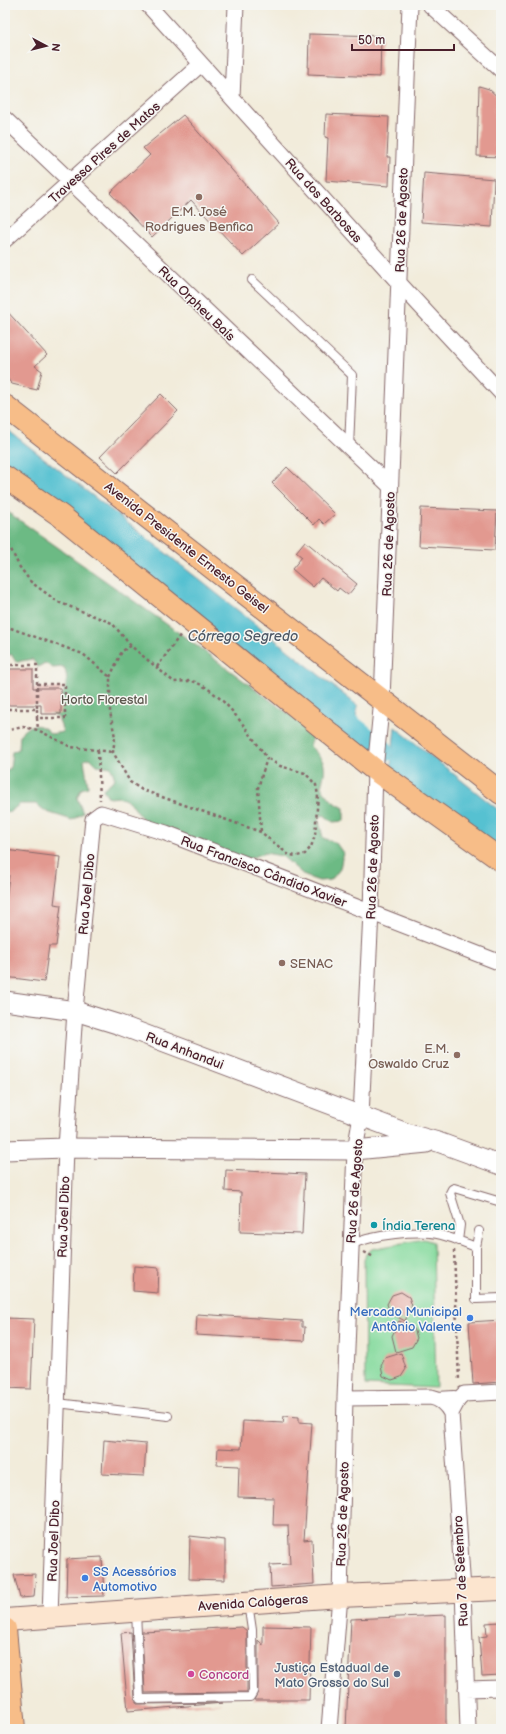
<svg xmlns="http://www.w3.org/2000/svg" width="506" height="1734" font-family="'Balsamiq Sans',sans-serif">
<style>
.green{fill:#85da9d;stroke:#687c64}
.forest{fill:#6cba84;stroke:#5b6c58}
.water{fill:#56c1d1;stroke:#50707e}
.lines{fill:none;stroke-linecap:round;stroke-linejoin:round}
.stream{stroke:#56c1d1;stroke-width:4}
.river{stroke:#56c1d1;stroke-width:25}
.building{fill:#e29990}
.service-casing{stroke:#856769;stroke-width:10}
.minor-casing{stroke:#856769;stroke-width:17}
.tertiary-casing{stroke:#856769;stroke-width:21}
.secondary-casing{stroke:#856769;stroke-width:24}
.primary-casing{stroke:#856769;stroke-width:24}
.path{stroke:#856769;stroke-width:2.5;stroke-dasharray:3 3;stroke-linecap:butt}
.service{stroke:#fff;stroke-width:8}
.minor{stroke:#fff;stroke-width:15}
.tertiary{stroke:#fff;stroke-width:19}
.secondary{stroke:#fce5cf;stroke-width:22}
.primary{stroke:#f7bd88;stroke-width:22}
.education-dot{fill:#8d6e63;stroke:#f6f6f2;stroke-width:1.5}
.culture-dot{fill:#0f9aa8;stroke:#f6f6f2;stroke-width:1.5}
.shop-dot{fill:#3f7fe0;stroke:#f6f6f2;stroke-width:1.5}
.hotel-dot{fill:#d1479c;stroke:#f6f6f2;stroke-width:1.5}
.service-dot{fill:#5c6f8a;stroke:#f6f6f2;stroke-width:1.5}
.labels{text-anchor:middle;stroke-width:3;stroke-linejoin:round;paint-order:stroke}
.street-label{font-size:13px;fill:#4a1f2b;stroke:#f6f6f2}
.education-label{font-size:13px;fill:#785e54;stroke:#f6f6f2}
.park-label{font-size:13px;fill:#5c574d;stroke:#f6f6f2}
.culture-label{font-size:13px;fill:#0d838f;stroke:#f6f6f2;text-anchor:start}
.shop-label{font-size:13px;fill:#366cbe;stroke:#f6f6f2;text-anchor:end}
.service-label{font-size:13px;fill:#4e5e75;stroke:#f6f6f2;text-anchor:end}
.hotel-label{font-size:13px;fill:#b23c85;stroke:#f6f6f2;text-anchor:start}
.water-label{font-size:14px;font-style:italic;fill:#4e5865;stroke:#f6f6f2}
</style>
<rect width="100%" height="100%" fill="#f6f6f2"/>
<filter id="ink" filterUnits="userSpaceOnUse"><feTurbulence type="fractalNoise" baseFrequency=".025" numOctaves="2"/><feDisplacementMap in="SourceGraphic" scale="8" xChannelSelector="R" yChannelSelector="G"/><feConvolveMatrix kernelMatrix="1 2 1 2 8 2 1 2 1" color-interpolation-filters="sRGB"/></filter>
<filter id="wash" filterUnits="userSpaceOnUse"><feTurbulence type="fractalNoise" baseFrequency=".012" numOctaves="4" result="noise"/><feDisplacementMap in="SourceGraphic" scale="16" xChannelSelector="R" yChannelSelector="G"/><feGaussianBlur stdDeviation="0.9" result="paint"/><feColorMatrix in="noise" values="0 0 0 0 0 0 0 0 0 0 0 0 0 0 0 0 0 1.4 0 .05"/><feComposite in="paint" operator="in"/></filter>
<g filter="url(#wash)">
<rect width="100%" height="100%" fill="#f2ecdb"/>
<path class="green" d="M424,1239L433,1242L436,1388L365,1385L364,1260L366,1254L372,1249Z"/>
<path class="forest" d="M5,510L182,635L313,732L310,746C326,763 327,764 321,787L333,802L344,808V821L333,822L324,815L318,818L323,838L336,843L343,853L340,869L331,880L319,881L305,876L282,856L265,853L242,861L143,820L130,802L119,797L109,798L103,789L115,779L111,767L97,765L90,758L84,760L88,787L81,789L77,798L83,813L72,820L47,812L36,804H20L11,811L5,812V770L10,769L12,752L19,749L20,734C30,723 40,722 51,734L63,732L58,717L49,713C61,698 72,687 64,667L53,668L45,663L38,667L32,659L16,662L11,654L5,658Z"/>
<path class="water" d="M5,428L133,527L358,706L352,736L312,710L5,470Z
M395,727L501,812V853L390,775Z"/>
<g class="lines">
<path class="stream" d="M381,751L395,761"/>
<path class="river" d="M327,709L381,751"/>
</g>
<g id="blocks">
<path class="building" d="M309,34L381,36L380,77L308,74Z
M479,86L489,89L501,100V157L477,156Z
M326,114L389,117L387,157H390L389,186L326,181L328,138L325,137Z
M183,115L279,223L243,256L191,200L152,237L110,193L150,155L143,148Z
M424,173L494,179L492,227L421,222Z
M5,309L47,355L35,366L42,371L37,390L12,384L5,376Z
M161,394L178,411L117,473L100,457Z
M287,467L335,514L324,524L319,519L314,525L272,483Z
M421,508L497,511L495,550L419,546Z
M305,541L357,584L348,595L339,588L337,591L321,578L313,587L292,569L302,557L296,552Z
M5,669H33V688H61V714H41V705H5Z
M5,850L60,857L54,904L61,905L56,946H49L44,982L5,977V909L9,875H5Z
M226,1170L305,1174L302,1234L240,1232L241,1192L225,1191Z
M134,1266L159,1268L158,1293L133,1291Z
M401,1292L409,1297L412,1306L405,1321L390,1313L387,1304L392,1295Z
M197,1314L302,1321V1327H305L304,1341L196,1335Z
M5,1318L34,1319L31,1389L5,1388Z
M501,1320V1382L473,1384L469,1322Z
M399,1321L414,1328L417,1338L412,1347L396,1352L392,1336Z
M401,1353L406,1369L401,1377L392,1380L383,1376L381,1366L385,1358Z
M284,1416L299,1417V1422L312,1423L304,1540L312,1539L314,1584L271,1587L270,1565L290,1564L288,1525H273L274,1498L238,1497L239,1466L217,1465L218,1448L241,1449L243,1421L283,1423Z
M104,1440L146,1444L144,1476L102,1474Z
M190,1536L225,1540V1580L189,1579Z
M102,1557L104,1596L66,1597L67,1559Z
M36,1574L34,1597L20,1598L14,1575Z
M446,1615V1729H346L351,1619Z
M499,1622L501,1675L482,1676L479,1637L487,1636L486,1623Z
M263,1626L311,1627L309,1700H254L258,1692V1640L263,1645Z
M242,1627L247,1631V1692L145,1693L142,1632Z
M131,1632L135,1699L137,1704L223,1703L128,1711L121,1633Z"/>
</g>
</g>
<g filter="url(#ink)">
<use href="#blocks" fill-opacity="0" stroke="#856769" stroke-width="1"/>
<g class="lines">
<g class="service-casing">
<path id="service" d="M252,280L352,375L349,448
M479,1231L476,1247V1299L501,1298
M458,1241L460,1225L450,1193L452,1189L454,1188L501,1202
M350,1245C372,1235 418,1229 441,1235C453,1238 465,1243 476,1247
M437,1396L454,1395
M57,1403L168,1416
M136,1612L140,1699L250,1697L253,1692L252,1630L248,1603"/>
</g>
<g class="minor-casing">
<path id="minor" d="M148,5L399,283L501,393
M430,5L501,70
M232,98L236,5
M5,119L390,486
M5,240L201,64
M345,1398L430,1397C439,1398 446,1404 451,1413L463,1590L468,1729
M451,1413L458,1400L464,1394L501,1392
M50,1616L66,1148L75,1011L93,819L101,813L166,833L501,963
M466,1689L501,1688
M329,1729L340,1596L345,1398L355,1150L361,1116L371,912L375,770L382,699L410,5"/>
</g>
<g class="tertiary-casing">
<path id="tertiary" d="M5,1001L75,1011L117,1024L409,1134L438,1142L501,1165
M5,1150L66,1148L355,1150L427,1143"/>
</g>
<g class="secondary-casing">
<path id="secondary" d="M5,1620L340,1596L501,1589"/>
</g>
<g class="primary-casing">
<path id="primary" d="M5,406L501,793
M5,477L61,516L375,770L501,860
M5,1629L14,1729"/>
</g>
<path class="path" d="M5,540L7,541L19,566L31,582L58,602L112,623L131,646L174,682C180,682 190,680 195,682C224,693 250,734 267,758L258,788L261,832
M5,626L83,654L110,677V712L115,737L113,752L130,782L142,790L261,832L289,855L297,856L305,854L311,847L315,835L318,795L316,785L305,773L280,766L267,758
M5,665H37V709H5
M157,667L181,634
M110,677L122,651L131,646
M37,684H65V718H37V709
M37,718L38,730
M5,731L23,727L38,730L71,747L113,752
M98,751L100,800
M454,1250L459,1381
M364,1252L374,1257"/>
<use href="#service" class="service"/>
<use href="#minor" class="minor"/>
<use href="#tertiary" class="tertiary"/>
<use href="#secondary" class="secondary"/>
<use href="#primary" class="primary"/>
</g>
</g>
<g class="education-dot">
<circle cx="199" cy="197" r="4"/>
<circle cx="282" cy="963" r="4"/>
<circle cx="457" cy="1055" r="4"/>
</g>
<circle class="culture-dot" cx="374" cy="1225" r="4"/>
<g class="shop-dot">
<circle cx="470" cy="1318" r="4"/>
<circle cx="85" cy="1578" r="4"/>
</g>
<circle class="hotel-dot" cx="191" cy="1674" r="4"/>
<circle class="service-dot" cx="397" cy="1674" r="4"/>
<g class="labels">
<g class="street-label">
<text transform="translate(104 152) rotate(-42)" y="5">Travessa Pires de Matos</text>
<text transform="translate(324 200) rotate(48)" y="5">Rua dos Barbosas</text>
<text transform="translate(401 220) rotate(-88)" y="5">Rua 26 de Agosto</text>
<text transform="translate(197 303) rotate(44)" y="5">Rua Orpheu Baís</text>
<text transform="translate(388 544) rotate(-88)" y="5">Rua 26 de Agosto</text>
<text transform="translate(187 547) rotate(38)" y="5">Avenida Presidente Ernesto Geisel</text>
<text transform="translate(372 867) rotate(-88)" y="5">Rua 26 de Agosto</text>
<text transform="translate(264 871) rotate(21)" y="5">Rua Francisco Cândido Xavier</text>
<text transform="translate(86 894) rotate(-85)" y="5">Rua Joel Dibo</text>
<text transform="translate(185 1050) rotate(21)" y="5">Rua Anhandui</text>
<text transform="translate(354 1191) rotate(-86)" y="5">Rua 26 de Agosto</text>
<text transform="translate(63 1217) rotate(-88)" y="5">Rua Joel Dibo</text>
<text transform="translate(342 1514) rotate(-88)" y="5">Rua 26 de Agosto</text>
<text transform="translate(53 1541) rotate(-88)" y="5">Rua Joel Dibo</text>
<text transform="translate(460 1571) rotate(-93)" y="5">Rua 7 de Setembro</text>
<text transform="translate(253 1602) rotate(-4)" y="5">Avenida Calógeras</text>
</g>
<g class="education-label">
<text x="199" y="216">E.M. José<tspan x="199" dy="15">Rodrigues Benfica</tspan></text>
<text x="290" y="968" text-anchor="start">SENAC</text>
<text x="449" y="1053" text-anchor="end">E.M.<tspan x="449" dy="15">Oswaldo Cruz</tspan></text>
</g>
<g class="park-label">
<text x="104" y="704">Horto Florestal</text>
</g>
<g class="culture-label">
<text x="382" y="1230">Índia Terena</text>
</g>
<g class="shop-label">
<text x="462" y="1316">Mercado Municipal<tspan x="462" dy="15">Antônio Valente</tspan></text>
<text x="93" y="1576" text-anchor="start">SS Acessórios<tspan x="93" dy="15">Automotivo</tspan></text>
</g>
<g class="service-label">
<text x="389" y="1672">Justiça Estadual de<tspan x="389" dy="15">Mato Grosso do Sul</tspan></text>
</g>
<g class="hotel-label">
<text x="199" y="1679">Concord</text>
</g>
<g class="water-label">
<text x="243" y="641">Córrego Segredo</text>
</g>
</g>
<rect width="506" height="1734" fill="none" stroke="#f6f6f2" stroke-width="20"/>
<g transform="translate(46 46) rotate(97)" stroke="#f6f6f2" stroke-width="3" paint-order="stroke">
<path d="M0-3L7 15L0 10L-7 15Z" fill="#4a1f2b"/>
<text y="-6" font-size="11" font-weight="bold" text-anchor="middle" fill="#4a1f2b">N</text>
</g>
<path d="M352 44v6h102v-6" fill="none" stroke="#4a1f2b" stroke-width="2"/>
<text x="358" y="44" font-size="12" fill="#4a1f2b" stroke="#f6f6f2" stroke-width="3" paint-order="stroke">50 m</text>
</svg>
